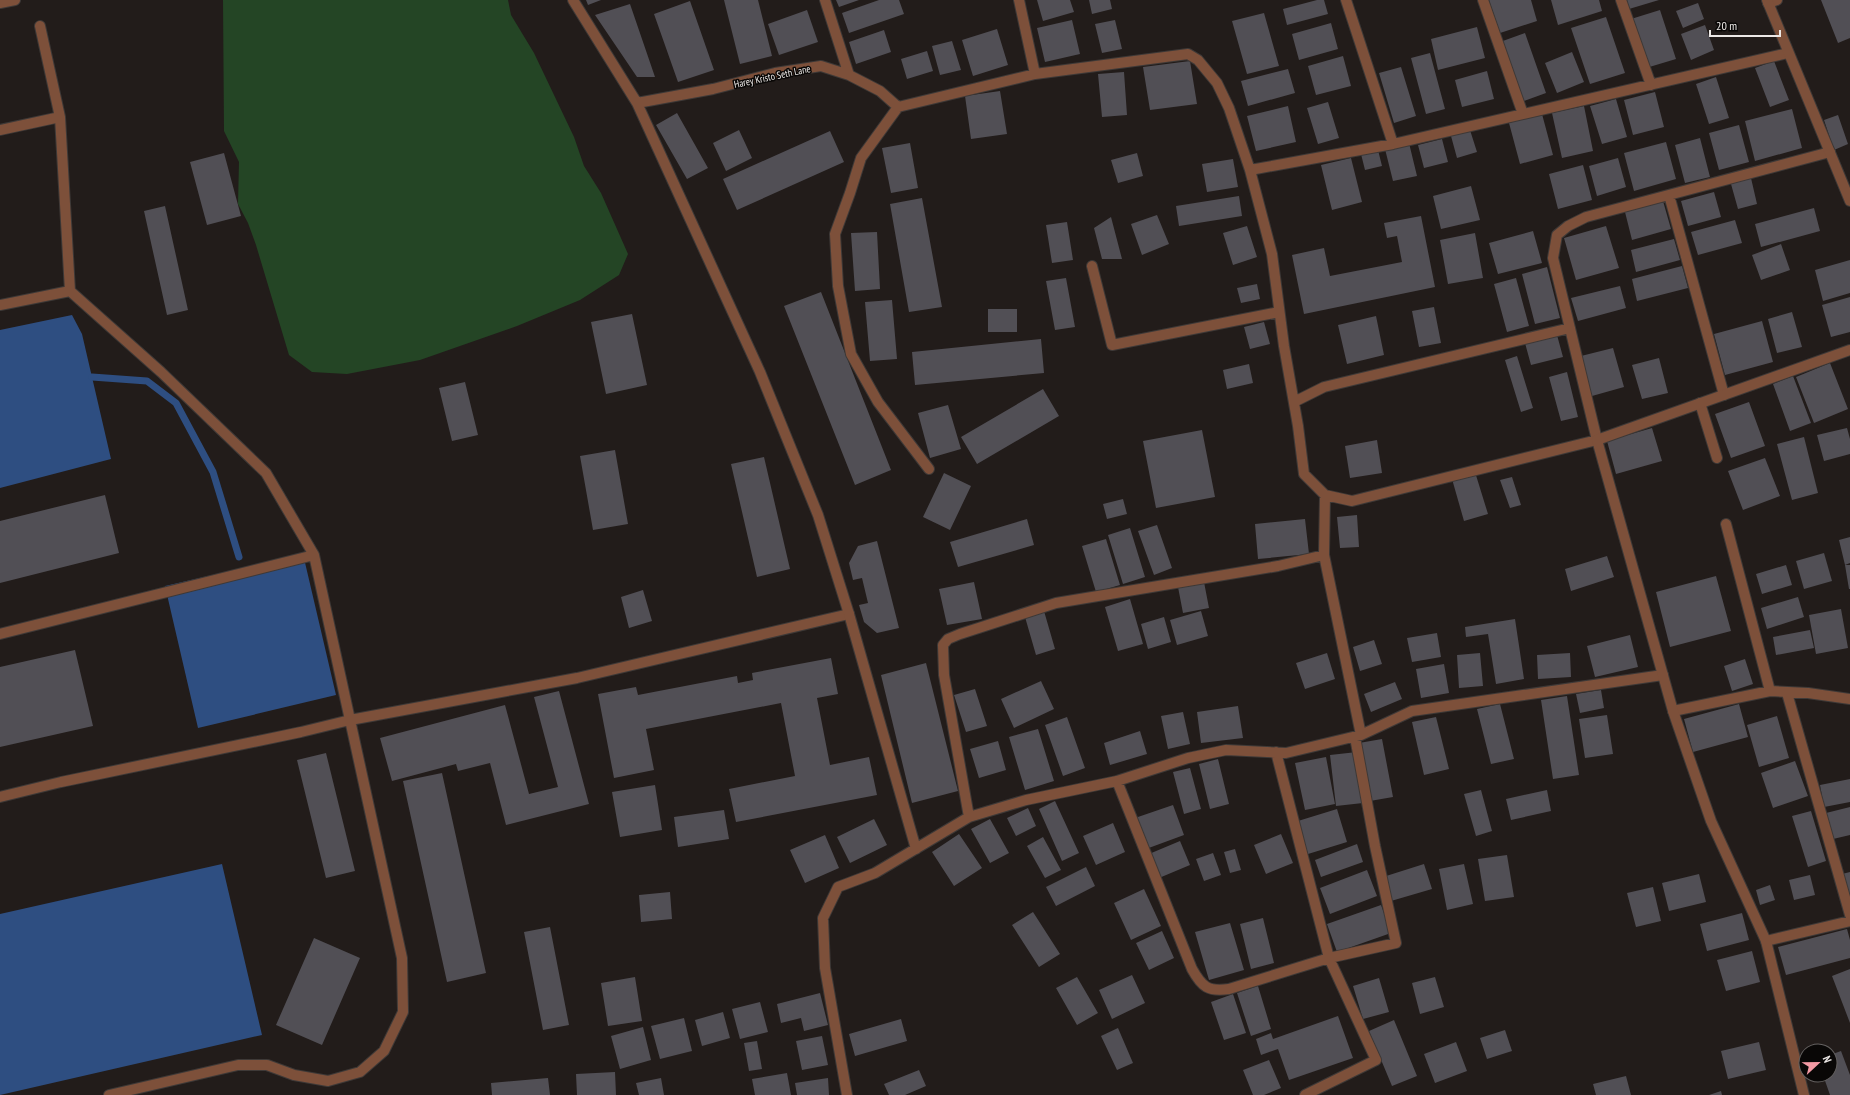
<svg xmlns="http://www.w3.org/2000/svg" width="1850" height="1095" font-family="'PT Sans Narrow',sans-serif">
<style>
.green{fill:#244525}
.water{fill:#2e4e81}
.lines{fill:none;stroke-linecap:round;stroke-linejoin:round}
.stream{stroke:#2e4e81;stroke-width:7}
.building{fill:#514f55}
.service-casing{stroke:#3e3937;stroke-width:12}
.minor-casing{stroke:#3e3937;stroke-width:12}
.tertiary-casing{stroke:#3e3937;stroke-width:12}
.service{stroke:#7d503a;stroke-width:10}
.minor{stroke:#7d503a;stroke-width:10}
.tertiary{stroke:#7d503a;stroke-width:10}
.labels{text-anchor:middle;stroke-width:3;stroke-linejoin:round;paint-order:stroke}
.street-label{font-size:10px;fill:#ede9e7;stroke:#090706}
</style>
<rect width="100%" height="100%" fill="#221c1a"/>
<path class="green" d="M223,0H508L511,15L534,53L574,137L584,166L601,193L628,254L619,275L580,300L517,326L420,360L347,374L312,372L289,355L256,245L248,223L238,204L239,162L224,131Z"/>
<path class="water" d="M72,315L82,334L111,459L0,488V330Z
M303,554L336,695L198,728L165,586Z
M222,864L262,1035L0,1095V914Z"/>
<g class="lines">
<path class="stream" d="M92,377L147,381L176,403L213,472L239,557"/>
</g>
<path class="building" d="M586,0H601L588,5Z
M724,0H758L772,56L740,64Z
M836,0H859L839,7Z
M879,0H899L904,14L849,33L842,13Z
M1037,0H1070L1074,12L1043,21Z
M1089,0H1110L1112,9L1092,14Z
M1317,0H1324L1328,14L1287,25L1283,9Z
M1489,0H1531L1537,21L1500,33Z
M1551,0H1599L1602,11L1558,25Z
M1627,0H1659L1629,9Z
M1821,0H1850V38L1838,43Z
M690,1L714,70L678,82L654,14Z
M1698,3L1704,19L1683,28L1676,11Z
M630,4L655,77H637L595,15Z
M807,10L818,42L779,55L768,24Z
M1660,10L1676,59L1646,68L1631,19Z
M1264,13L1279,66L1247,74L1232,21Z
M1606,17L1625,73L1590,84L1571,28Z
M1072,20L1080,54L1045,62L1037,28Z
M1115,20L1122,49L1102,53L1095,24Z
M1331,23L1338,49L1299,60L1292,34Z
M1705,25L1714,50L1691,60L1681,34Z
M1477,27L1485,58L1438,70L1431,39Z
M997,29L1008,65L973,76L962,40Z
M884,30L891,52L856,64L849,42Z
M1525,33L1546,93L1521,102L1500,42Z
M952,41L961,70L940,75L932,46Z
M927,51L933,71L907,79L901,59Z
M1572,52L1584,82L1557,93L1545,63Z
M1430,53L1445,109L1426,114L1411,58Z
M1343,56L1351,86L1316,95L1308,66Z
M1190,61L1197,104L1150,110L1143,67Z
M1774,61L1789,100L1770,107L1755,68Z
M1401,67L1416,116L1394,123L1379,73Z
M1288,69L1295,93L1248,106L1241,81Z
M1487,71L1494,99L1462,107L1455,80Z
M1124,72L1127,115L1102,117L1098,74Z
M1716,77L1729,118L1709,124L1696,84Z
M1000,91L1007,134L971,139L965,96Z
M1655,92L1664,127L1633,135L1624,100Z
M1616,99L1627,137L1602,144L1590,106Z
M1328,102L1339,138L1318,144L1307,108Z
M1288,106L1296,142L1256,151L1247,116Z
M1584,106L1593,151L1562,158L1552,113Z
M1792,109L1802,148L1755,161L1745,121Z
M677,113L708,168L687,179L656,125Z
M1542,114L1553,155L1520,164L1509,123Z
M1838,115L1848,144L1834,150L1824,120Z
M1739,125L1749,162L1719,170L1709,133Z
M739,130L752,158L726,171L713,143Z
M1470,130L1477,152L1457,158L1451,136Z
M830,131L844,162L737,210L723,179Z
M1700,138L1710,177L1685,183L1675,145Z
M1442,139L1448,162L1424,168L1418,145Z
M1666,142L1676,179L1634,191L1624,153Z
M910,143L918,188L891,193L882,148Z
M1409,143L1417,176L1393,181L1385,149Z
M1378,150L1382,166L1365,170L1361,154Z
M224,153L241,216L207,225L190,162Z
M1137,153L1143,176L1118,183L1111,160Z
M1351,158L1362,202L1332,210L1321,165Z
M1618,158L1626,187L1597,196L1589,166Z
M1233,159L1238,187L1207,192L1202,164Z
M1583,165L1592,200L1558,209L1549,174Z
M1751,178L1757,204L1738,209L1731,184Z
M1471,186L1480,220L1441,229L1433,196Z
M1714,192L1721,217L1688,226L1681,201Z
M1239,196L1242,216L1179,226L1176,206Z
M922,198L942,307L909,312L890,204Z
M1663,201L1671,229L1632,240L1625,212Z
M165,206L188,310L167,315L144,211Z
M1814,208L1820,231L1761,247L1755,224Z
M1157,215L1169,244L1142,255L1131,224Z
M1421,216L1435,287L1304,314L1292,255L1324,248L1330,276L1402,262L1397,236L1387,238L1384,223Z
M1111,217L1122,259H1102L1094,228Z
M1735,220L1742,243L1698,255L1691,232Z
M1067,222L1073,260L1052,263L1046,225Z
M1247,226L1257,257L1233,265L1223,233Z
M1606,226L1619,268L1576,280L1564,238Z
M1533,231L1542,263L1498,274L1489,243Z
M877,232L880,289L855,291L851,233Z
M1475,233L1483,278L1448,284L1440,240Z
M1674,239L1680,260L1636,272L1631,250Z
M1781,244L1790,270L1761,280L1752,255Z
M1850,260V293L1823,301L1815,270Z
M1682,266L1688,288L1637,301L1632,279Z
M1547,267L1560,318L1535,324L1522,274Z
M1066,278L1075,327L1055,330L1046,281Z
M1516,278L1529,326L1507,332L1494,284Z
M1257,284L1260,299L1241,303L1237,288Z
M1620,286L1626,308L1578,321L1571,298Z
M821,292L891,470L855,485L784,306Z
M1850,297V332L1831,337L1822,305Z
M892,300L897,359L870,361L865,302Z
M1434,307L1441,343L1419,347L1412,311Z
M988,309H1017V332H988Z
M1792,312L1802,347L1777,353L1768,319Z
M632,314L647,385L606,394L591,322Z
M1376,316L1384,355L1347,364L1338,325Z
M1762,321L1773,362L1725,375L1714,334Z
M1264,322L1270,344L1250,349L1244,327Z
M1557,335L1563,357L1531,365L1525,343Z
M1041,339L1044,373L915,385L912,352Z
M1613,348L1624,387L1592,396L1581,356Z
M1517,356L1533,408L1521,412L1505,360Z
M1659,358L1668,393L1642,399L1632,365Z
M1830,363L1848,409L1814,423L1796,377Z
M1249,364L1253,383L1227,389L1223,370Z
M1567,372L1578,417L1561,421L1549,377Z
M1793,376L1811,423L1790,431L1773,384Z
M465,382L478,435L452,441L439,388Z
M1043,389L1059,416L977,464L961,437Z
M1749,402L1765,446L1731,458L1715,414Z
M948,405L961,449L930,458L918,413Z
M1652,428L1662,461L1616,474L1607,441Z
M1847,428L1850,439V454L1824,461L1817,435Z
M1202,430L1215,497L1156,508L1143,441Z
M1804,437L1818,493L1792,500L1777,444Z
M1377,440L1382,473L1350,478L1345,446Z
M615,450L628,524L593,530L580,456Z
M764,457L790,569L757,577L731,464Z
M1765,458L1780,496L1743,510L1728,471Z
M1475,472L1488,514L1464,521L1452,479Z
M944,473L971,486L950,530L923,517Z
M1512,477L1521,505L1510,508L1500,480Z
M105,495L119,553L0,583V521Z
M1123,499L1127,514L1107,519L1103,504Z
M1357,515L1359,547L1340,548L1337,517Z
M1027,519L1034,545L958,567L950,542Z
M1305,519L1309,554L1258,559L1255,524Z
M1157,525L1172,568L1154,575L1138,531Z
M1130,528L1145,577L1123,584L1108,535Z
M1850,537V563L1845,565L1839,540Z
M1106,539L1120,585L1096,592L1082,546Z
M877,541L899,628L877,633L864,622L859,605L868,603L862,578L853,580L849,563L858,546Z
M1824,553L1832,581L1804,589L1796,561Z
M1607,556L1614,577L1571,591L1565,569Z
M1786,565L1792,585L1762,594L1756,574Z
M1845,565H1850V589H1849Z
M1716,576L1731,631L1670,647L1656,592Z
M974,582L982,619L947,625L939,589Z
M1204,582L1209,608L1183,613L1178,587Z
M643,590L652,621L629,628L621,597Z
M1798,597L1804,617L1767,629L1761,608Z
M1130,599L1143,644L1118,651L1105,607Z
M1841,609L1848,648L1816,654L1809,615Z
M1044,611L1055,649L1036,655L1025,617Z
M1201,611L1208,636L1177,645L1170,620Z
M1164,617L1171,642L1148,649L1141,624Z
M1515,619L1524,679L1496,684L1488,634L1466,637L1465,627Z
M1810,630L1814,648L1776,655L1773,637Z
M1437,633L1441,657L1412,662L1407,638Z
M1630,635L1638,667L1595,677L1587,646Z
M1374,640L1382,664L1360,671L1353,647Z
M75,650L93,726L0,747V667Z
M1327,653L1335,679L1305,689L1296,663Z
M1480,653L1483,686L1459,688L1457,655Z
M1570,653L1571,677L1538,679L1537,655Z
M831,658L838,694L817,698L830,765L869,757L877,795L736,822L729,789L795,776L781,703L646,729L654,770L614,778L598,694L636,687L638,695L737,676L738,683L753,680L752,673Z
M1745,659L1753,684L1732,691L1724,666Z
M926,663L958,791L912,803L881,675Z
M1444,664L1449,693L1421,698L1416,669Z
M1041,681L1054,709L1014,728L1001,699Z
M1395,682L1402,699L1371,712L1364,694Z
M975,689L987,726L966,732L954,695Z
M1601,690L1604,708L1580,713L1576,694Z
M559,691L589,804L506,825L490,763L458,771L456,764L392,781L380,738L505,705L529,794L558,787L534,697Z
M1567,696L1579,775L1553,779L1541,700Z
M1500,704L1514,759L1491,764L1477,709Z
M1739,704L1748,737L1693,752L1684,719Z
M1238,706L1243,738L1201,743L1197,712Z
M1183,712L1190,744L1168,749L1161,716Z
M1607,715L1613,754L1585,758L1579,719Z
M1777,716L1789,758L1759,767L1747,725Z
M1067,717L1085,768L1063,776L1045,725Z
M1436,717L1449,769L1424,775L1412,722Z
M1038,729L1054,781L1025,790L1009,737Z
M1140,731L1147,754L1110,765L1104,743Z
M1382,739L1393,797L1370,801L1359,743Z
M998,741L1006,770L979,778L970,749Z
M1357,752L1363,803L1336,806L1330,755Z
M326,753L355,871L326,878L297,760Z
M1326,757L1335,804L1305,810L1295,763Z
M1218,759L1229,804L1210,809L1199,764Z
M1795,761L1808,796L1773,808L1761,773Z
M1190,768L1201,809L1184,814L1173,772Z
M442,773L486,973L447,982L403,781Z
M1850,779V802L1824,807L1820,785Z
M655,785L662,830L620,837L612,792Z
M1481,790L1492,831L1476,836L1464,794Z
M1547,790L1551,811L1511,820L1506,799Z
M1055,801L1079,853L1062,861L1039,809Z
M1173,805L1184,835L1146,849L1135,818Z
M1850,807V835L1833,839L1826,813Z
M1028,808L1036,826L1016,836L1007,818Z
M1337,809L1347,842L1308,854L1298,821Z
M724,810L729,839L678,847L674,817Z
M1811,811L1826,861L1808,867L1792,816Z
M874,819L887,845L850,863L837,837Z
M990,819L1009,853L990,863L971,829Z
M1113,823L1125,852L1096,865L1083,836Z
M959,834L982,868L954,886L932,852Z
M1281,834L1293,863L1266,874L1254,845Z
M825,835L839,868L805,883L790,850Z
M1043,837L1061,870L1045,878L1027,846Z
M1180,841L1190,865L1159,878L1149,854Z
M1357,844L1363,862L1321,877L1315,860Z
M1235,849L1241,870L1230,873L1224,852Z
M1213,853L1221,875L1204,881L1196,859Z
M1507,855L1514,897L1485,901L1478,859Z
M1424,864L1432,889L1391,901L1383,877Z
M1464,864L1473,904L1447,910L1439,869Z
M1086,867L1095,886L1056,906L1046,887Z
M1367,870L1377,896L1330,914L1320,888Z
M1850,872V895H1848L1842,874Z
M1699,874L1706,902L1669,911L1662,883Z
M1810,875L1815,895L1794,900L1789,880Z
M1770,885L1775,900L1760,905L1756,890Z
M1653,887L1661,921L1636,927L1627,893Z
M1144,889L1161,926L1131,940L1114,903Z
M670,892L672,919L641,922L639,895Z
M1381,905L1391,933L1337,952L1327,924Z
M1033,912L1060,954L1039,967L1012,925Z
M1742,913L1749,940L1707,951L1700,924Z
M1263,918L1274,963L1251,969L1240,924Z
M1230,923L1244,970L1209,980L1195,932Z
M550,927L569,1025L543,1030L524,932Z
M1847,929L1850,940V958L1786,975L1778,947Z
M1162,931L1174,958L1149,970L1136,943Z
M314,938L360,958L322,1045L276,1025Z
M1752,951L1760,982L1726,991L1717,960Z
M1850,969V1023L1832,976Z
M1132,975L1145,1003L1112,1019L1099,990Z
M635,977L642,1021L608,1026L601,983Z
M1077,977L1098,1013L1077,1025L1056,988Z
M1435,977L1444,1007L1420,1014L1412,983Z
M1379,978L1389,1012L1363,1019L1353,986Z
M1258,986L1271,1029L1251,1036L1237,993Z
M820,993L828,1025L804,1031L801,1018L781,1023L777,1004Z
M1233,994L1246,1033L1224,1040L1211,1002Z
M760,1002L768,1032L740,1039L732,1009Z
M723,1012L730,1038L702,1046L695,1020Z
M1338,1016L1353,1058L1289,1080L1278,1049L1261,1055L1256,1039L1271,1033L1273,1039Z
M684,1018L692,1051L660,1059L651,1026Z
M901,1019L907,1041L855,1056L849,1034Z
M1394,1020L1417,1076L1392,1086L1369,1031Z
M643,1027L651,1060L620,1069L611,1036Z
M1118,1028L1133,1063L1117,1070L1101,1036Z
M1505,1030L1512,1051L1487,1059L1480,1038Z
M822,1036L828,1065L802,1070L796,1041Z
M757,1041L762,1069L749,1071L744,1043Z
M1456,1042L1467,1071L1435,1083L1424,1054Z
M1759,1042L1766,1070L1728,1079L1721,1051Z
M1841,1051L1850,1075V1095H1830L1823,1075H1830V1055Z
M1269,1060L1281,1088L1264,1095H1253L1243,1070Z
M919,1070L926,1086L905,1095H889L884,1084Z
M615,1072L616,1095H577L576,1074Z
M787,1073L791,1095H755L752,1079Z
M1626,1076L1631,1095H1596L1593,1084Z
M548,1078L550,1095H492L491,1083Z
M661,1078L664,1095H639L636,1083Z
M828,1078L829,1095H797L795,1083Z
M1721,1091L1722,1095H1709Z"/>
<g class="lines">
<g class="service-casing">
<path id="service" d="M40,26L60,117L70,291
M0,130L60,117
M0,305L70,291L161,372L266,473L314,555
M0,634L314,555L402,958L403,1012L384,1051L360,1072L328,1081L294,1075L267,1065H238L109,1095
M0,797L61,782L301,732L350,720L577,678L849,614"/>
</g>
<g class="minor-casing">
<path id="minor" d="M573,0L637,103L713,89L775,73L821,66L849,75L880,91L898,107L1035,74L1188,54L1198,60L1217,83L1229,108L1250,170L1272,254L1284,346L1298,426L1304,474L1325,495L1352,501L1597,440L1553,258L1557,235L1568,226L1586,217L1830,152
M825,0L849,75
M1019,0L1035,74
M1346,0L1393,144L1788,53
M1483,0L1523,114
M1621,0L1651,85
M0,3L15,0
M1768,3L1777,0
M637,103L760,372L818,515L849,614L916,849
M898,107L861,158L850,193L835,234L838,286L851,354L878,402L929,469
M1250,170L1393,144
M1669,195L1724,395
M1092,266L1112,345L1279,312
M1294,402L1324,387L1570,328
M1700,403L1717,458
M1325,495L1324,555L1361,735
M1726,524L1770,691
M1787,693L1850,915
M1673,711L1770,691L1808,693L1850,699
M1276,752L1329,958L1376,1060L1305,1095
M1117,781L1192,969C1202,987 1208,992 1229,989L1329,958L1396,943L1375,846L1355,737
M969,817L944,675L943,645L948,639L960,634L1056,603L1278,566L1324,555
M1766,941L1850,921
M847,1095L825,968L823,918L838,887L875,873L969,817L1026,800L1117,781L1188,758L1226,750L1286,753L1361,735L1412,711L1663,675"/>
</g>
<g class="tertiary-casing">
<path id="tertiary" d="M1767,0L1850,201
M1804,1095L1766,941L1711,821L1673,711L1597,440L1850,350"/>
</g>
<use href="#service" class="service"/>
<use href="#minor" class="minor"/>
<use href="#tertiary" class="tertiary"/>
</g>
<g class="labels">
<g class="street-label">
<text transform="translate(772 76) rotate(-12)" y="4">Harey Kristo Seth Lane</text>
</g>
</g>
<g transform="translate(1818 1063) rotate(68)"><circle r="19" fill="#090706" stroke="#646160"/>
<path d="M0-3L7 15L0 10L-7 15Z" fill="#f49aa4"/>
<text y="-6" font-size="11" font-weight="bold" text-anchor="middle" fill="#ede9e7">N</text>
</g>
<path d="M1710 30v6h70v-6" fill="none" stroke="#ede9e7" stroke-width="2"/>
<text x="1716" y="30" font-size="12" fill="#ede9e7" stroke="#090706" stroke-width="3" paint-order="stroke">20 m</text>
</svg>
